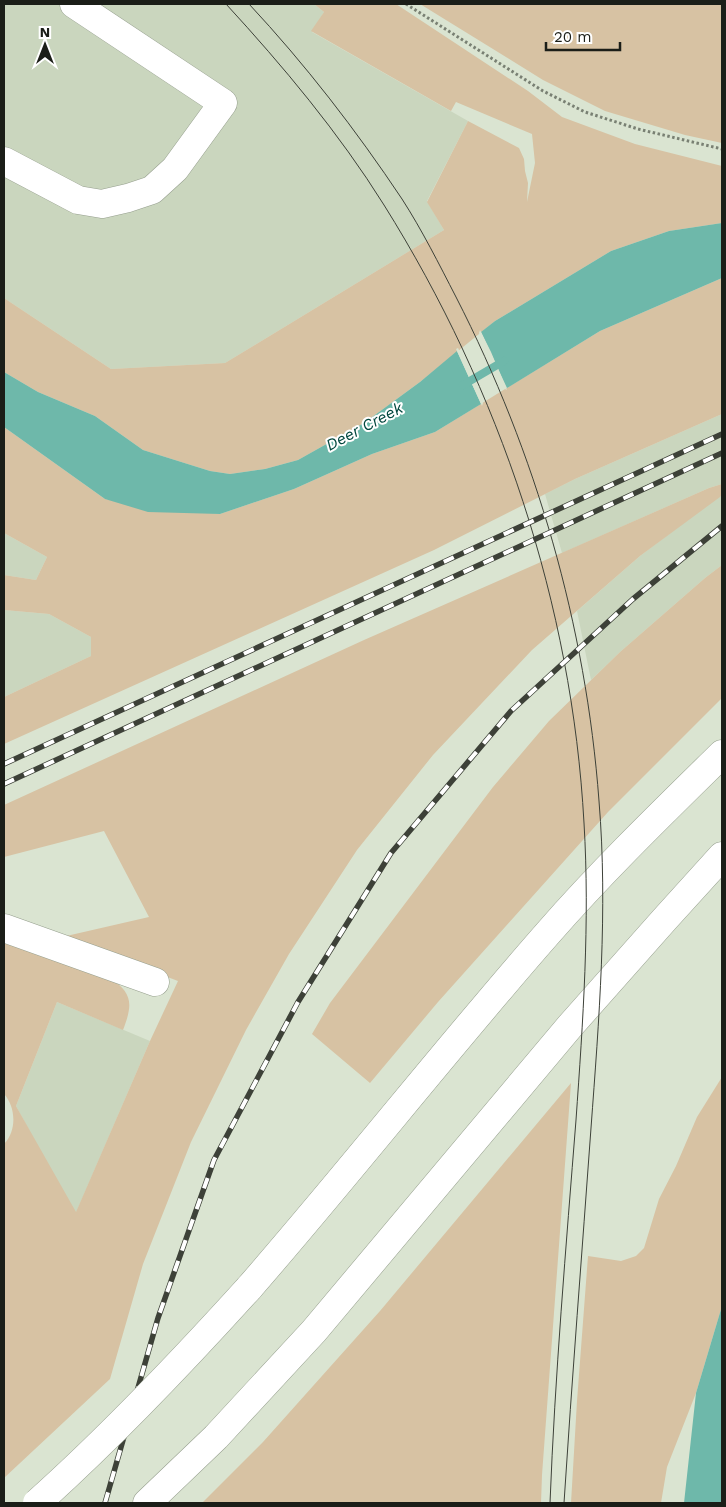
<svg xmlns="http://www.w3.org/2000/svg" width="726" height="1507" font-family="'Work Sans',sans-serif">
<style>
.built{fill:#cad6be}
.green{fill:#d7c2a3}
.water{fill:#6eb8aa}
.pier{fill:#dae4d1}
.lines{fill:none;stroke-linecap:round;stroke-linejoin:round}
.stream{stroke:#6eb8aa;stroke-width:8}
.minor-casing{stroke:#969f8e;stroke-width:29}
.highway-casing{stroke:#969f8e;stroke-width:29}
.path{stroke:#798073;stroke-width:3;stroke-dasharray:2.5 2.5;stroke-linecap:butt}
.minor{stroke:#fff;stroke-width:28}
.highway{stroke:#fff;stroke-width:28}
.tram{stroke:#3d4138;stroke-width:1}
.rail-casing{stroke:#3d4138;stroke-width:5.5}
.rail{stroke:#fff;stroke-width:4;stroke-dasharray:11;stroke-linecap:butt}
.highway-bridge-casing{stroke:#969f8e;stroke-width:29;stroke-linecap:butt}
.highway-bridge{stroke:#fff;stroke-width:28}
.labels{text-anchor:middle;stroke-width:4;stroke-linejoin:round;paint-order:stroke}
.water-label{font-size:16px;font-style:italic;fill:#02473e;stroke:#fff}
</style>
<rect width="100%" height="100%" fill="#dae4d1"/>
<path class="built" d="M4,4H314L324,12L312,32L468,121L427,201L444,230L225,363L111,369L4,298Z
M722,414V484L709,488L562,553L545,494L575,479Z
M722,494V565L705,578L620,652L591,680L577,611L640,556Z
M4,533L47,557L36,580L4,575Z
M4,610L49,614L91,637V656L4,697Z
M57,1002L150,1041L75,1215L16,1106Z"/>
<path class="green" d="M314,4H396L528,91L562,117L635,144L722,166V223L669,231L611,251L495,321L420,382L364,423L298,460L265,469L230,474L210,471L143,450L95,416L38,392L4,372V298L111,369L225,363L444,230L427,202L468,121L519,148L524,159L525,171L528,183L527,202L535,163L532,134L456,102L451,111L311,31L324,12Z
M420,4H722V143L685,135L605,111L543,80Z
M722,278V414L575,479L434,550L4,744V697L91,656V637L49,614L4,610V575L36,580L47,557L4,533V427L105,499L220,514L294,489L372,454L435,432L600,331Z
M722,484V494L720,497L640,556L532,650L433,755L357,850L289,954L246,1030L191,1142L143,1264L110,1379L4,1478V1144C17,1131 16,1107 4,1094V939L109,977C133,993 133,1004 123,1030L57,1002L16,1106L76,1212L150,1041L178,981L62,937L149,917L104,831L4,857V805L364,640L709,488Z
M722,565V698L608,812L438,1002L370,1083L312,1034L330,1003L493,787L549,721L620,652L705,578Z
M722,1077V1306L696,1393L667,1467L661,1503H571L577,1401L588,1256L621,1261L636,1256L644,1248L659,1199L676,1166L697,1117Z
M571,1083L542,1475L541,1503H202L263,1442L380,1311Z"/>
<path class="water" d="M722,223V278L600,331L507,388L481,332L495,321L611,251L669,231Z
M457,351L481,404L435,432L372,454L294,489L220,514L148,512L105,499L4,427V372L38,392L95,416L143,450L210,471L230,474L265,469L298,460L364,423L420,382Z
M722,1306V1503H684L696,1393Z"/>
<path class="pier" d="M480,330L491,352L507,390L505,389L479,333Z
M458,348L483,403L482,406L456,349Z"/>
<g class="lines">
<path class="stream" d="M463,385L504,361"/>
<g class="minor-casing">
<path id="minor" d="M4,161L78,200L102,204L128,198L152,190L175,169L223,103L74,4
M4,928L155,982"/>
</g>
<g class="highway-casing">
<path id="highway" d="M249,1288C351,1171 446,1049 548,933C603,870 663,812 722,754
M147,1503L216,1437L314,1331L570,1026L664,920L722,856"/>
</g>
<path class="path" d="M406,4L543,91L585,112L638,129L722,149"/>
<use href="#minor" class="minor"/>
<use href="#highway" class="highway"/>
<path class="tram" d="M226,4C283,66 339,133 384,205C500,390 572,605 584,823C590,922 583,1021 576,1120C566,1247 555,1375 550,1503
M249,4C305,64 356,130 402,199C422,230 439,264 456,297C536,453 586,626 599,801C608,910 599,1020 591,1128C582,1253 572,1378 564,1503"/>
<g class="rail-casing">
<path id="rail" d="M4,764L722,434
M4,784L722,453
M105,1503L158,1318L214,1160L298,1002L391,853L511,711L633,599L722,526"/>
</g>
<use href="#rail" class="rail"/>
<g class="highway-bridge-casing">
<path id="highway-bridge" d="M37,1503C112,1436 182,1362 249,1288"/>
</g>
<use href="#highway-bridge" class="highway-bridge"/>
</g>
<g class="labels">
<g class="water-label">
<text transform="translate(364 426) rotate(-28)" y="6">Deer Creek</text>
</g>
</g>
<rect width="726" height="1507" fill="none" stroke="#1b1e18" stroke-width="10"/>
<g transform="translate(45 45)" stroke="#ffffff" stroke-width="4" paint-order="stroke">
<path d="M0-4L9 19L0 12L-9 19Z" fill="#1b1e18"/>
<text y="-8" font-size="14" font-weight="bold" text-anchor="middle" fill="#1b1e18">N</text>
</g>
<path d="M546 42v8h74v-8" fill="none" stroke="#1b1e18" stroke-width="2.5"/>
<text x="554" y="42" font-size="15" fill="#1b1e18" stroke="#ffffff" stroke-width="4" paint-order="stroke">20 m</text>
</svg>
